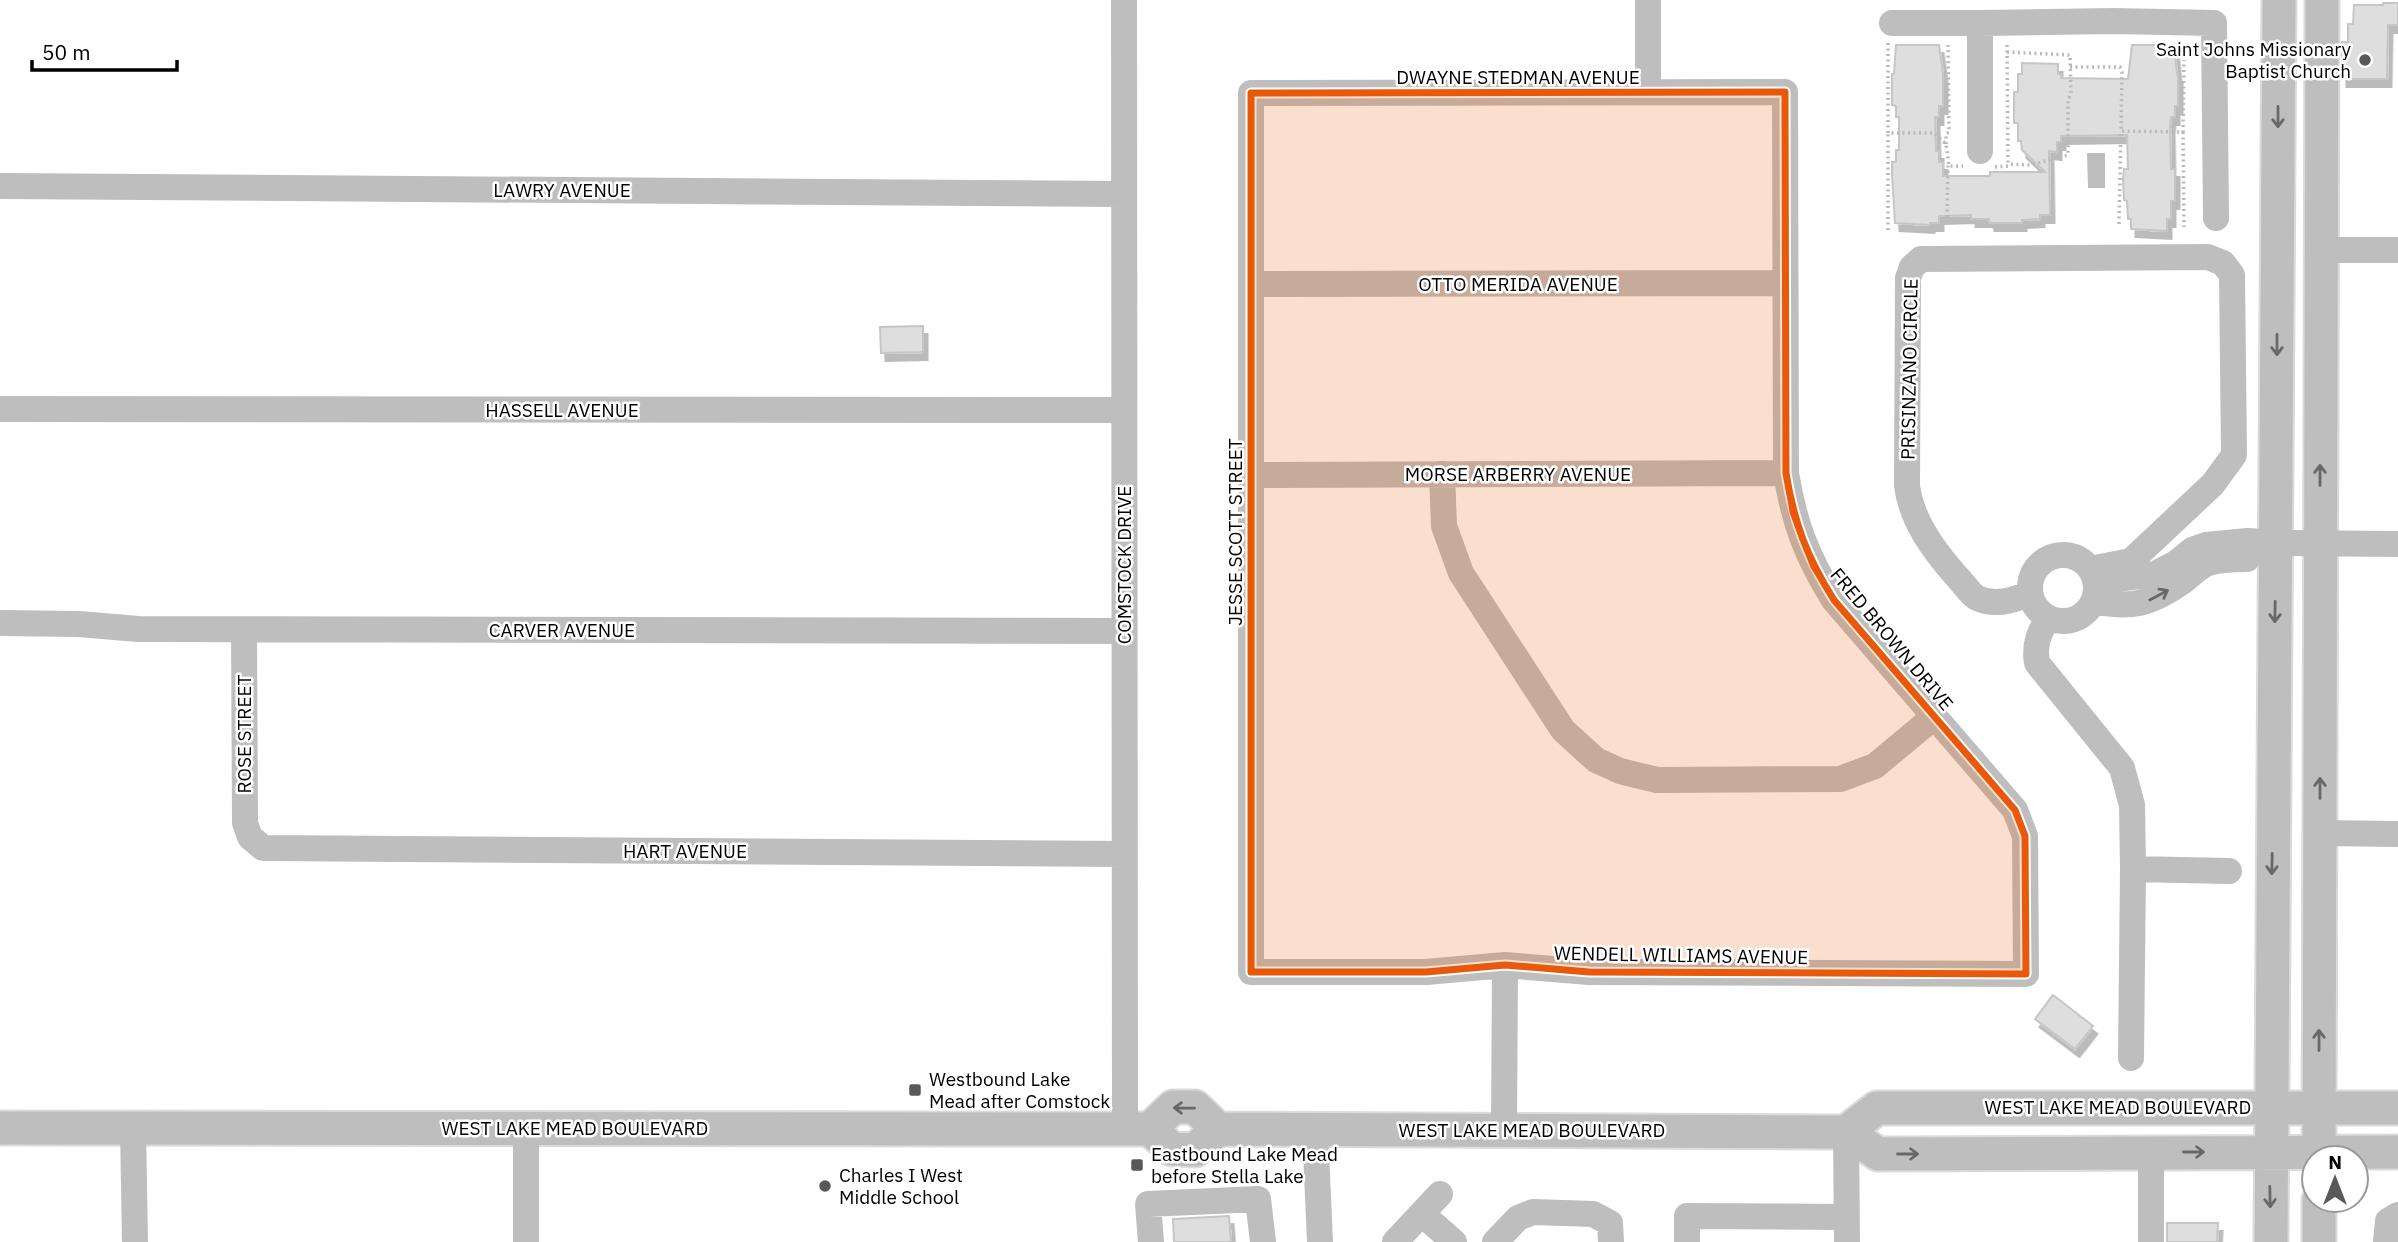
<svg xmlns="http://www.w3.org/2000/svg" width="2398" height="1242" font-family="'IBM Plex Sans',sans-serif">
<style>
.water{fill:#bdbdbd}
.building{fill:#dedede;stroke:#c6c6c6;stroke-width:2;filter:url(#shadow)}
.lines{fill:none;stroke-linecap:round;stroke-linejoin:round}
.major-casing{stroke:#dbdbdb;stroke-width:37}
.path{stroke:#b9b9b9;stroke-width:3.5;stroke-dasharray:2 3.5;stroke-linecap:butt}
.minor{stroke:#bebebe;stroke-width:26}
.major{stroke:#bebebe;stroke-width:33}
.cycleway-casing{stroke:#fff;stroke-width:11}
.cycleway{stroke:#e8590c;stroke-width:7}
.oneway{stroke:#686868}
.marked{fill:#e8590c;fill-opacity:0.2;stroke:#e8590c;stroke-width:5;stroke-linejoin:round}
.poi-dot{fill:#595959;stroke:#fff;stroke-width:2.5}
.labels{text-anchor:middle;stroke-width:5;stroke-linejoin:round;paint-order:stroke}
.poi-label{font-size:19px;fill:#000;stroke:#fff;text-anchor:start}
.street-label{font-size:19px;fill:#000;stroke:#fff}
</style>
<defs>
<filter id="shadow"><feDropShadow dx="4.5" dy="8" stdDeviation="0" flood-color="#0004"/></filter>
</defs>
<rect width="100%" height="100%" fill="#fff"/>
<path class="water" d="M2087,153H2105V188H2088Z"/>
<path class="building" d="M2383,3H2398V25H2388L2387,79H2342V42H2348V24H2353L2354,5H2383Z
M1896,45H1939L1943,74V106H1939V117H1935L1936,151H1939V162H1943V176H1990V172H2045L2022,150L2021,141H2018V123H2014V92H2018V74H2022V63L2058,64V74H2061V78L2128,79L2132,45H2174L2177,74H2178V106H2175V117H2171L2170,127L2171,169H2175V201H2171V219H2167V231L2131,229V219H2128L2127,201L2124,200L2123,179L2124,169H2128L2127,135L2061,136V142H2057V152L2049,151L2050,215H2040V219L2022,220V223H1990L1989,219H1971V215L1939,216V223H1930V225L1895,223L1892,175V162H1896V150H1899V117H1896V106L1892,105V74H1894Z
M923,326V352L881,353L880,327Z
M2053,995L2093,1026L2075,1049L2035,1019Z
M1229,1216L1231,1242H1174L1173,1219Z
M2167,1223H2218L2217,1242H2167Z"/>
<g class="lines">
<g class="major-casing">
<path id="major" d="M0,1128L1150,1129L1173,1107H1195L1218,1129
M1150,1129L1172,1149L1195,1150L1218,1129L1846,1132L1878,1154L2398,1152
M1846,1132L1877,1108H2398
M2319,1158L2322,0
M2271,1242L2279,0
M2319,1242V1200"/>
</g>
<path class="path" d="M1888,43V133H1934L1946,144L1949,166H1963
M2007,52L2070,55L2071,93L2068,101V155L2030,165L2008,164
M2070,67H2120L2122,72L2121,131L2183,132L2184,60
M2183,132L2184,227
M1946,144V134L1949,132L1948,45
M1995,167L2008,166L2007,43
M1947,217L1948,165
M2119,224L2121,131
M1888,230V133"/>
<path class="minor" d="M1124,0L1125,1129
M1892,23H1980V151
M1980,23L2113,21L2214,23L2216,218
M1648,92V0
M1785,92L1786,473C1794,523 1807,557 1834,600L2015,810L2025,836L2026,974L1589,972L1505,965L1426,972H1251V93Z
M0,186L1124,194
M2321,250H2398
M1251,284L1785,283
M0,409L1124,410
M1442,474L1444,526L1461,573L1563,730L1596,760L1620,771L1657,780L1840,779L1875,766L1935,716
M1251,475L1786,473
M2030 588a33 33 0 1 1 66 0a33 33 0 1 1-66 0Z
M2108,580L2155,574L2176,563L2192,550L2206,545L2248,541L2276,543L2398,544
M2029,593C2014,601 1994,606 1977,598C1970,594 1964,584 1958,578C1935,552 1911,521 1907,485L1908,278L1912,267L1921,259L2208,257L2223,263L2232,275L2234,455L2213,484L2131,561L2090,569
M2094,601C2131,609 2151,604 2182,582C2189,577 2196,569 2204,565C2216,559 2234,559 2247,559
M2048,619C2038,633 2034,646 2037,663L2122,768L2132,805L2133,869L2229,871
M0,623L79,624L138,629L1124,631
M244,630L245,823L250,837L263,848L1124,854
M2320,833L2398,834
M2131,1058L2133,869
M133,1128L135,1242
M1315,1129L1320,1242
M1504,1130L1505,965
M1846,1132L1847,1242
M2151,1153V1242
M1422,1214L1454,1242
M526,1242V1128
M1151,1242L1148,1204L1258,1199L1263,1242
M1395,1242L1440,1194
M1495,1242L1518,1218L1533,1212L1593,1214L1610,1223L1611,1242
M1687,1242V1216L1847,1217
M2386,1242L2388,1221L2398,1215"/>
<use href="#major" class="major"/>
<g class="cycleway-casing">
<path id="cycleway" d="M1785,92L1786,473C1794,523 1807,557 1834,600L2015,810L2025,836L2026,974L1589,972L1505,965L1426,972H1251V93Z"/>
</g>
<use href="#cycleway" class="cycleway"/>
</g>
<defs><path id="oneway-shaft" d="M-6 0H5M1.5-3L5.5 0L1.5 3" fill="none" stroke-width="1.6" stroke-linecap="round" stroke-linejoin="round" transform="scale(1.75)"/></defs>
<g class="oneway">
<use href="#oneway-shaft" transform="translate(2278 117) rotate(90)"/>
<use href="#oneway-shaft" transform="translate(2277 345) rotate(90)"/>
<use href="#oneway-shaft" transform="translate(2320 475) rotate(-90)"/>
<use href="#oneway-shaft" transform="translate(2159 595) rotate(-28)"/>
<use href="#oneway-shaft" transform="translate(2275 612) rotate(91)"/>
<use href="#oneway-shaft" transform="translate(2320 788) rotate(-90)"/>
<use href="#oneway-shaft" transform="translate(2272 864) rotate(91)"/>
<use href="#oneway-shaft" transform="translate(2319 1040) rotate(-90)"/>
<use href="#oneway-shaft" transform="translate(1184 1108) rotate(-179)"/>
<use href="#oneway-shaft" transform="translate(2194 1152)"/>
<use href="#oneway-shaft" transform="translate(1908 1154)"/>
<use href="#oneway-shaft" transform="translate(2270 1197) rotate(89)"/>
</g>
<path class="marked" d="M1785,92L1786,473L1792,512L1813,567L1834,600L2015,810L2025,836L2026,974L1589,972L1505,965L1426,972H1251V93Z"/>
<g class="poi-dot">
<circle cx="2365" cy="60" r="7"/>
<rect x="908" y="1083" width="14" height="14" rx="3.5"/>
<rect x="1130" y="1158" width="14" height="14" rx="3.5"/>
<circle cx="825" cy="1186" r="7"/>
</g>
<g class="labels">
<g class="poi-label">
<text x="2351" y="56" text-anchor="end">Saint Johns Missionary<tspan x="2351" dy="22">Baptist Church</tspan></text>
<text x="929" y="1086">Westbound Lake<tspan x="929" dy="22">Mead after Comstock</tspan></text>
<text x="1151" y="1161">Eastbound Lake Mead<tspan x="1151" dy="22">before Stella Lake</tspan></text>
<text x="839" y="1182">Charles I West<tspan x="839" dy="22">Middle School</tspan></text>
</g>
<g class="street-label">
<text x="1518" y="84">DWAYNE STEDMAN AVENUE</text>
<text x="562" y="197">LAWRY AVENUE</text>
<text x="1518" y="291">OTTO MERIDA AVENUE</text>
<text transform="translate(1909 369) rotate(-89)" y="7">PRISINZANO CIRCLE</text>
<text x="562" y="417">HASSELL AVENUE</text>
<text x="1518" y="481">MORSE ARBERRY AVENUE</text>
<text transform="translate(1235 532) rotate(-90)" y="7">JESSE SCOTT STREET</text>
<text transform="translate(1124 565) rotate(-90)" y="7">COMSTOCK DRIVE</text>
<text x="562" y="637">CARVER AVENUE</text>
<text transform="translate(1892 639) rotate(50)" y="7">FRED BROWN DRIVE</text>
<text transform="translate(244 734) rotate(-90)" y="7">ROSE STREET</text>
<text x="685" y="858">HART AVENUE</text>
<text transform="translate(1681 955) rotate(1)" y="7">WENDELL WILLIAMS AVENUE</text>
<text x="2118" y="1114">WEST LAKE MEAD BOULEVARD</text>
<text x="575" y="1135">WEST LAKE MEAD BOULEVARD</text>
<text x="1532" y="1137">WEST LAKE MEAD BOULEVARD</text>
</g>
</g>
<g transform="translate(2335 1179)"><circle r="33" fill="#ffffff" stroke="#999999" stroke-width="2"/>
<path d="M0-5L12 26L0 18L-12 26Z" fill="#595959"/>
<text y="-10" font-size="19" font-weight="bold" text-anchor="middle" fill="#000000">N</text>
</g>
<path d="M32 60v10h145v-10" fill="none" stroke="#000000" stroke-width="3.5"/>
<text x="42" y="60" font-size="21" fill="#000000" stroke="#ffffff" stroke-width="5" paint-order="stroke">50 m</text>
</svg>
